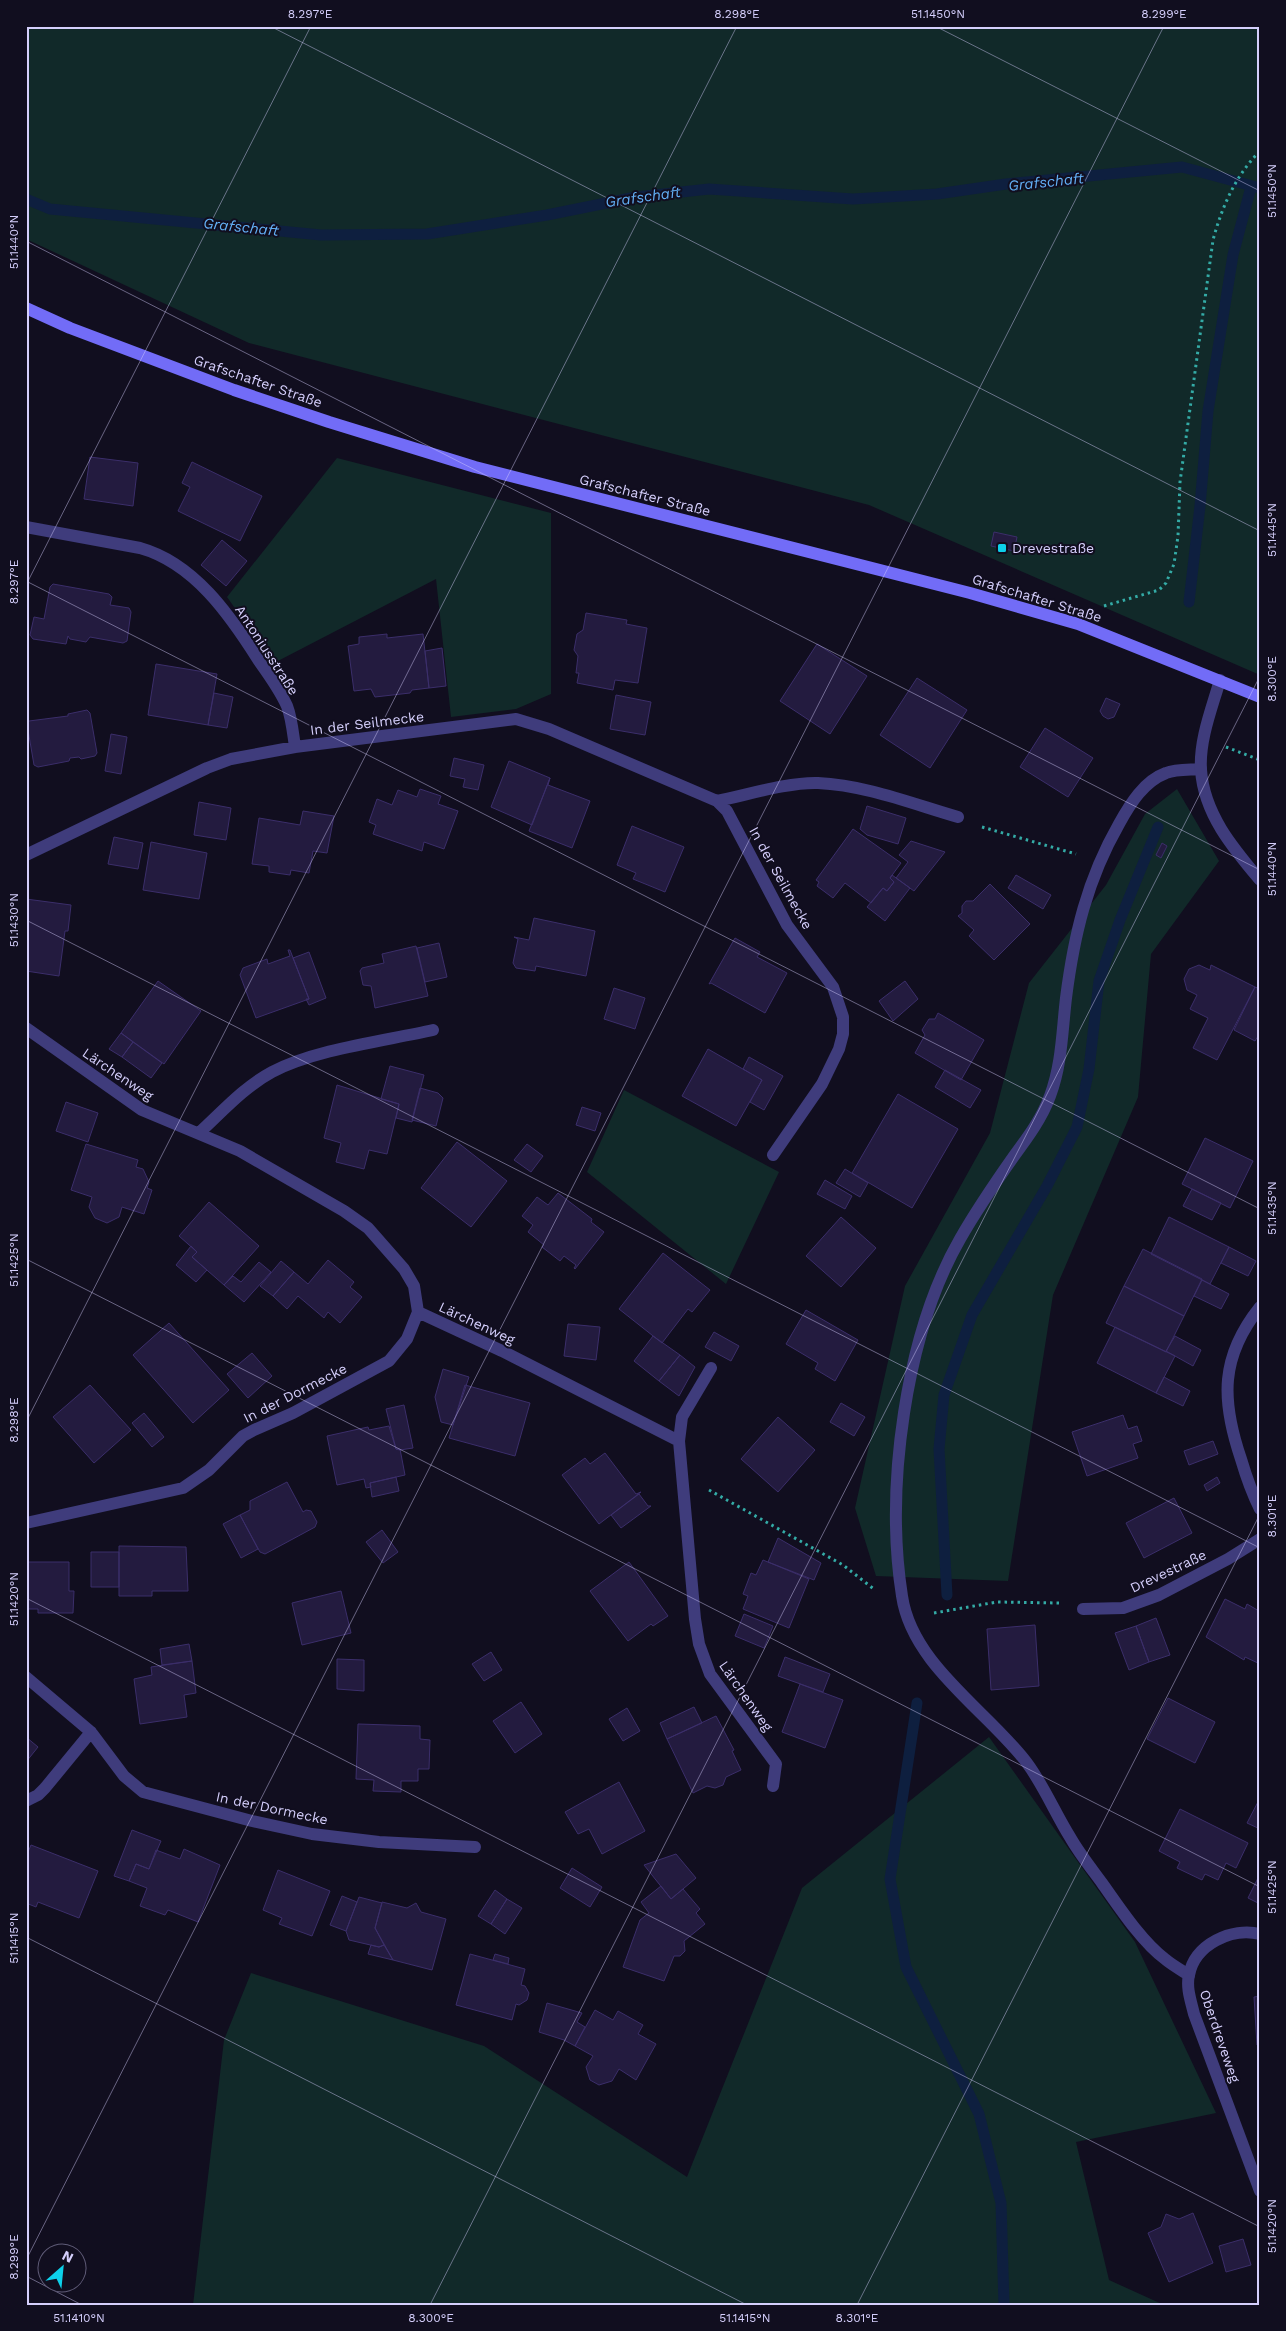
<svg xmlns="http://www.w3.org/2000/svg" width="1286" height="2331" font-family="'Work Sans',sans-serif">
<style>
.green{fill:#112929}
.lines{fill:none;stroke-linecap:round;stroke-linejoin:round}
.stream{stroke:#0e1f3f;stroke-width:11}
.building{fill:#231b3f;stroke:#3b2e6a}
.path{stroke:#34aba6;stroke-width:3;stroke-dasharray:2.5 4;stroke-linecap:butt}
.lane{stroke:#3f3c7c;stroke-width:12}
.street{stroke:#3f3c7c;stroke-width:12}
.secondary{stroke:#726cf7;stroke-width:12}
.ticks{fill:none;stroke:#d5cffc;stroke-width:1;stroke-opacity:0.45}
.poi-dot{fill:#0dd0ea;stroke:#110e1f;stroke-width:2}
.labels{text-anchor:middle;stroke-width:4;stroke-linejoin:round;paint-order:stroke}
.street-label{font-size:14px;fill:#d5cffc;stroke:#110e1f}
.poi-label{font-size:14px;fill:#d5cffc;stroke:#110e1f;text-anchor:start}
.water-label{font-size:15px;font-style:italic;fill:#63b0f6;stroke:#110e1f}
.neatline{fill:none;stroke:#d5cffc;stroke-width:2}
.ticks-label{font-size:12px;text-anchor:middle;fill:#d5cffc}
</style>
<rect width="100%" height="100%" fill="#110e1f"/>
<path class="green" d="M26,26H1260V675L869,505L249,343L26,239Z
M337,458L551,513V694L516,709L451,717L436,579L274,663L227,597Z
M1177,789L1219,861L1151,954L1138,1097L1053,1295L1008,1581L876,1576L855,1508L905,1286L990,1133L1029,983L1106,885L1145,814Z
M624,1090L779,1172L726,1284L587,1172Z
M989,1737L1135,1942L1216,2113L1076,2142L1109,2280L1164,2305H193L224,2040L251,1973L484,2046L687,2177L802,1888Z"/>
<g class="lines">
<path class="stream" d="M26,199L50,209L321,235L427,234L547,215L636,197L709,189L853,199L937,194L1006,184L1182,167L1260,188
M1189,602L1200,506L1208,411L1233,255L1251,187
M947,1595L939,1449L944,1395L972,1315L1047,1186L1077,1127L1089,1069L1099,981L1120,920L1158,827
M917,1703L890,1879L906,1967L979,2114L1001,2203L1004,2305"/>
</g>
<path class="building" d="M90,457L138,463L133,506L84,499Z
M192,462L262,496L240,541L178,511L190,487L182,483Z
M994,532L1017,537L1014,551L991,546Z
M222,540L247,561L226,586L201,565Z
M53,584L109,594L112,597L110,605L129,608L131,612L127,641L123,643L90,637L86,642L70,639L68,636L66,644L33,639L30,635L34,617L44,619L50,587Z
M586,613L627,620L626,624L647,628L638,683L615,680L613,690L577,683L579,673H576L578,656L574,650L577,634L583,630Z
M387,634V638L423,634L429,688L412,690L410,693L375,697L371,689L354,691L348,646L359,644V637Z
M817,644L867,676L830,734L780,701Z
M442,648L446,686L429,688L425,651Z
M156,664L217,674L208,725L148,715Z
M917,678L967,710L930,768L880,735Z
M214,693L233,697L227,728L208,725Z
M616,695L651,702L645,735L610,729Z
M1106,698L1120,704L1114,717L1108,719L1103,716L1100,711Z
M87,710L90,713L97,753L95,756L81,759L79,757L70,758L69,761L38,767L34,765L27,724L29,721L68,716V714Z
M1045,728L1093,758L1068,797L1020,767Z
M111,734L127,737L121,774L105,771Z
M454,758L484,765L478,790L463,787L465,779L450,776Z
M509,761L550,778L532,825L491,807Z
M550,778L548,785L590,801L572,848L529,831Z
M420,789L441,796L438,804L458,811L444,849L424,842L422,851L373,834L376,825L369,822L377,799L392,805L398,790L417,797Z
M199,802L231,808L226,840L194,835Z
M867,806L906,818L898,844L867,835L860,829Z
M303,811L334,816L327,853L313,851L309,873L291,870L290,875L269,872V866L252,864L259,818L300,825Z
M632,826L684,847L665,892L633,879L636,873L617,865Z
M853,829L901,863L890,878L894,882L887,891L883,888L871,903L845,883L833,898L817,886L819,882L816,880Z
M114,837L143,843L138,869L108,864Z
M911,841L945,852L914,891L896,878L908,862L899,855Z
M151,842L207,853L199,899L143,890Z
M1162,843L1167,846L1161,858L1156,855Z
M892,875L910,888L885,921L867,907L883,888L887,891L894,882L890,878Z
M1016,875L1051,895L1043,909L1008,888Z
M990,884L1030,924L994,960L969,936L974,930L958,916L962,913V906L966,901H973Z
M26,899L71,905L68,931H65L59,976L26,971Z
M534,918L595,931L586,976L536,966L535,971L516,968L513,963L518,939L514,937L529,940Z
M735,938L760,952L757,957L787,973L765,1013L711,983L709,984Z
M439,943L447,977L425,982L417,948Z
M416,946L428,996L375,1008L371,986L363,985L360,971L362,968L384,963L382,954Z
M288,950H290L309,999L256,1018L240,975L243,968L267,959L268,964L290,956Z
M309,952L326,998L309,1005L306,999H309L293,958Z
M1199,965L1210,970L1211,965L1255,987L1217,1060L1193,1048L1208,1018L1190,1009L1197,995L1187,990L1184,979L1189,969Z
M158,981L201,1011L164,1064L121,1033Z
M905,981L918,999L893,1021L879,1001Z
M1255,987L1260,989V1033L1255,1041L1234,1030Z
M614,988L645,998L635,1029L604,1019Z
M938,1013L984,1040L961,1080L915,1053L925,1035L922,1030L929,1019H935Z
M121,1033L133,1042L122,1057L109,1049Z
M133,1042L162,1063L151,1078L122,1057Z
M708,1049L762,1080L736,1126L682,1096Z
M749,1057L783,1076L764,1110L750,1102L762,1080L743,1069Z
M390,1066L424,1075L412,1122L396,1118L399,1104L381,1099Z
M945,1070L981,1090L970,1108L935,1087Z
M337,1085L399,1104L387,1154L369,1150L364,1169L336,1162L341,1143L324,1138Z
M420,1088L438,1093L443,1098L436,1126L412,1120Z
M898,1094L958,1129L912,1208L852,1173Z
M66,1102L98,1113L88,1142L56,1131Z
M582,1107L601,1113L595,1131L576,1125Z
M1205,1138L1253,1161L1230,1208L1182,1184Z
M457,1142L507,1181L471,1227L421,1188Z
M86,1144L138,1160L136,1167L143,1169L149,1182L147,1188L152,1190L144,1214L122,1207L119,1217L107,1223L95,1218L89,1207L92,1197L71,1190Z
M527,1144L543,1156L531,1172L514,1160Z
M845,1169L868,1183L860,1197L836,1183Z
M825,1180L852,1196L845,1209L817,1194Z
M1192,1189L1221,1203L1212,1220L1183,1206Z
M558,1193L592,1219L591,1222L604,1232L575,1269L574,1268L576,1265L564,1256L560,1261L542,1247L544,1245L528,1232L533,1225L522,1216L537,1197L548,1205Z
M209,1202L259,1246L224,1285L192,1257L197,1252L179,1236Z
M841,1217L876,1248L841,1287L806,1256Z
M1169,1217L1229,1247L1210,1284L1151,1254Z
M191,1246L197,1252L192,1257L207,1270L196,1282L176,1265Z
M1229,1247L1256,1261L1248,1276L1221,1263Z
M1143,1249L1202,1279L1184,1316L1124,1286Z
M663,1253L710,1290L692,1312L688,1309L662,1343L619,1309Z
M328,1260L354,1282L350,1287L362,1297L340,1323L328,1312L324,1318L298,1296L287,1309L273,1296L294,1272L308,1284Z
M281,1261L294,1272L273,1296L260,1286Z
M259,1262L271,1272L244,1302L224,1285L233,1276L241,1282Z
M1202,1280L1229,1294L1221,1309L1194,1296Z
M1124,1286L1184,1316L1166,1352L1106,1323Z
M806,1310L858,1340L835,1381L815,1369L818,1363L786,1344Z
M169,1323L229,1390L193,1423L133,1355Z
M568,1324L600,1327L596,1360L564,1356Z
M1115,1327L1175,1356L1156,1393L1097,1363Z
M714,1332L739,1346L731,1361L705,1347Z
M653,1336L680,1355L659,1381L634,1361Z
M1175,1336L1201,1350L1193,1366L1166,1351Z
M252,1353L272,1376L248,1398L227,1374Z
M680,1355L695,1367L679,1396L659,1381Z
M443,1369L469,1377L453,1425L441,1422L435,1397Z
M1164,1377L1190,1391L1183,1406L1156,1393Z
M90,1385L131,1430L94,1463L53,1417Z
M465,1385L530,1403L515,1456L449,1438Z
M841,1403L865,1417L854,1436L830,1422Z
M404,1405L413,1448L400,1450L396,1449L386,1409Z
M144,1413L164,1437L152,1447L132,1423Z
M1123,1415L1128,1429L1137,1426L1142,1441L1133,1444L1138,1458L1087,1476L1072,1432Z
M778,1417L815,1450L778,1492L741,1459Z
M389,1426L396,1449H400L405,1475L370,1483L371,1487L366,1488L364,1479L337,1485L327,1436L368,1427L369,1430Z
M1213,1441L1218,1454L1189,1465L1184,1451Z
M605,1453L636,1494L641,1492L599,1524L562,1475L585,1458L590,1464Z
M396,1477L399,1491L372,1497L370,1483Z
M1217,1477L1220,1483L1207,1491L1204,1485Z
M287,1482L303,1512L306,1510L311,1511L317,1522L315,1527L265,1554L260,1552L240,1515L250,1510V1501Z
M639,1494L648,1506H651L621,1528L611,1515Z
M1174,1498L1192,1533L1144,1558L1126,1523Z
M240,1515L258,1549L241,1558L223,1524Z
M382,1530L398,1552L383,1563L366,1542Z
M778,1538L821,1563L814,1580L768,1562Z
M119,1546L186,1547L188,1591H152V1596H119Z
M91,1552H119V1587H91Z
M763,1560L809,1579L789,1628L743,1609L748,1596L743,1594L751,1573L756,1575Z
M26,1562H69V1591H74L73,1613H38V1609H26Z
M629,1562L668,1616L653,1626L651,1624L628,1641L590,1591Z
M341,1591L351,1633L302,1645L292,1603Z
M1225,1599L1245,1609L1247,1604L1259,1611L1258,1615L1260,1616V1664L1245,1657L1244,1660L1206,1637Z
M744,1614L773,1626L764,1648L735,1636Z
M1156,1618L1170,1655L1149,1662L1136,1626Z
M1035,1625L1039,1686L991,1690L987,1629Z
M1136,1626L1149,1662L1129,1670L1115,1633Z
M189,1644L192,1661L162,1665L160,1649Z
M491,1652L502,1670L484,1681L472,1664Z
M785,1657L830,1674L823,1692L778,1676Z
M337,1659L364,1660V1691L337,1689Z
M192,1661L196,1693L184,1695L187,1717L140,1724L134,1679L152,1675L151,1667Z
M800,1684L843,1700L825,1748L782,1732Z
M1168,1698L1215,1722L1195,1763L1147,1739Z
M521,1702L542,1734L515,1753L493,1721Z
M694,1707L702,1723L667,1739L660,1723Z
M627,1708L640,1731L623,1741L609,1719Z
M716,1716L734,1750L732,1751L741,1770L726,1777L723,1785L715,1788L707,1786L693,1793L667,1739Z
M358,1724L420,1726V1739L430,1740L429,1769H418V1781H401V1792L373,1791L374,1780L356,1779Z
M26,1737L38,1747L26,1762Z
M619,1782L645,1831L602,1854L589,1829L578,1834L565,1812Z
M1260,1798V1829L1247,1823Z
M1180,1809L1248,1843L1236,1868L1226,1863L1218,1880L1205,1874L1202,1880L1177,1868L1180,1862L1159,1851Z
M132,1830L161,1841L149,1869L136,1864L129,1881L114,1876Z
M31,1845L98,1871L79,1918L38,1902L36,1907L26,1903V1857Z
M184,1849L220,1865L198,1922L168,1910L165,1915L140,1906L147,1888L129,1881L136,1864L149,1869L156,1850L180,1859Z
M676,1854L696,1878L671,1899L644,1865Z
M572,1868L602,1887L590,1907L560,1888Z
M278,1870L330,1891L312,1936L279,1924L282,1918L263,1910Z
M1260,1874V1904L1248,1898Z
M661,1886L671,1899L683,1889L700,1909L696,1913L705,1924L684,1941L685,1951L680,1956H674L664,1981L623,1967L640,1920L649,1913L641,1902Z
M495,1890L507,1899L491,1924L478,1916Z
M342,1896L357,1902L346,1931L330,1925Z
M359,1897L382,1903L375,1928L384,1945L379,1947L349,1940L346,1931Z
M507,1899L522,1908L505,1934L491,1924Z
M382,1902L407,1908L416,1903L421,1912L446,1919L432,1970L393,1960L375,1928Z
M371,1945L379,1947L384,1945L393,1960L368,1954Z
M470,1954L525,1969L521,1985L525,1986L529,1993L527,2000L519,2005L516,2004L512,2020L456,2005Z
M495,1954L509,1958L508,1964L493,1960Z
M1260,1996V2045H1257L1254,1997Z
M547,2003L582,2013L577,2022L585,2027L575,2046L564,2040L539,2032Z
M595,2010L613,2020L618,2011L643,2025L638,2034L656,2044L636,2080L619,2069L612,2081L599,2085L590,2080L586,2067L593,2056L575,2046Z
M1193,2213L1213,2263L1169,2282L1148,2233L1161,2227L1166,2214L1179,2219Z
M1243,2239L1251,2265L1226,2272L1219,2246Z"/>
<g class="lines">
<path class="path" d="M1104,606L1159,590L1166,583L1174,564L1178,536L1180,482L1213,240C1222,207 1235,176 1260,151
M1226,747L1260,760
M982,827L1076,854
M709,1490L843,1565L875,1590
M934,1613L997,1602L1059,1603"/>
<path class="lane" d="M1189,1975C1181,1970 1172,1965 1165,1959C1142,1942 1119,1907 1102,1883C1091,1868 1079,1853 1070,1837C1055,1813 1044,1786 1027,1763C988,1711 912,1665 902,1596C885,1488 905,1335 960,1239C976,1211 995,1183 1014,1156C1028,1137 1042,1118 1050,1096C1062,1064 1062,1032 1066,998C1074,935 1087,880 1119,824C1130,804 1144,781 1166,773C1176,769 1190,770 1201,769"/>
<path class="street" d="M26,527L140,548C194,563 230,615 259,661C269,675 280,690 287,706C292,719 293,734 295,747
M1220,680C1212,708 1199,740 1201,770C1204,814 1233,848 1260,880
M717,801C747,795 788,782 818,783C865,785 913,804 958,817
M26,855L207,768L231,759L295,747L516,719L549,729L717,801L727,811L787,925L833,987L843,1017V1034L839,1049L822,1084L773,1155
M26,1028L142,1110L240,1151L344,1211L368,1228L404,1269L414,1286L418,1312L502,1351L679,1441L695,1619L699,1644L710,1674L776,1764L773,1786
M199,1133C222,1112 244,1087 272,1072C316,1049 384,1041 433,1030
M1260,1307C1220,1357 1221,1400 1241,1459C1246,1476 1252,1493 1260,1509
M679,1441L682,1417L711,1368
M26,1523L183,1488L209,1470L243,1436L254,1430L293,1413L389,1361L407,1339L418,1312
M1083,1609L1123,1608L1159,1595L1228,1559L1260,1539
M26,1677L91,1732L124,1776L143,1792L252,1821L312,1834L379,1842L475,1847
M26,1801L38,1795L45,1788L91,1732
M1260,1934C1232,1927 1195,1944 1189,1975C1186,1988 1191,2001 1194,2014L1260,2191"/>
<path class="secondary" d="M26,308L70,328L234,390L329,422L475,467L970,593L1078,624L1260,697"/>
</g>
<path class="ticks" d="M270,26L1260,531M935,26L1260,191M26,241L1260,870M26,581L1260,1209M26,585L311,26M26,920L1260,1548M26,1259L1260,1887M26,1422L737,26M26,1598L1260,2227M26,1937L747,2305M26,2260L1164,26M26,2276L82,2305M430,2305L1260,676M857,2305L1260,1514"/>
<rect class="poi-dot" x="997" y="543" width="10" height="10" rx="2.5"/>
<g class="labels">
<g class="street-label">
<text transform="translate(258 381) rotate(19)" y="5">Grafschafter Straße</text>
<text transform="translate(645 495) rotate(14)" y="5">Grafschafter Straße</text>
<text transform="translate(1037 598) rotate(17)" y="5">Grafschafter Straße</text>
<text transform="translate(267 650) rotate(57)" y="5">Antoniusstraße</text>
<text transform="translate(367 723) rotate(-7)" y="5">In der Seilmecke</text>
<text transform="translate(781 878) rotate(61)" y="5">In der Seilmecke</text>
<text transform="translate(118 1074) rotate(34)" y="5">Lärchenweg</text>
<text transform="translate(477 1323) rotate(25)" y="5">Lärchenweg</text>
<text transform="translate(295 1393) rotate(-27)" y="5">In der Dormecke</text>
<text transform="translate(1168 1571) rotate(-25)" y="5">Drevestraße</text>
<text transform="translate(746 1696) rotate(55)" y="5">Lärchenweg</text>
<text transform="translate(272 1808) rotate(12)" y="5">In der Dormecke</text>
<text transform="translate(1220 2036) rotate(71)" y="5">Oberdreveweg</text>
</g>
<g class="poi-label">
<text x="1012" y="553">Drevestraße</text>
</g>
<g class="water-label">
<text transform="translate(1046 182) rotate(-6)" y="5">Grafschaft</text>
<text transform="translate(643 197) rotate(-8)" y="5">Grafschaft</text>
<text transform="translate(241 227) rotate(6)" y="5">Grafschaft</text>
</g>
</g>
<rect width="1286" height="2331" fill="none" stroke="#110e1f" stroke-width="55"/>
<g transform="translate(62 2268) rotate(27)"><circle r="24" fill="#110e1f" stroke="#5f5b77"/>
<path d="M0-4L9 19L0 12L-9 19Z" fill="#0dd0ea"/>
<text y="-8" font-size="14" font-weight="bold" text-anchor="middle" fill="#d5cffc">N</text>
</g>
<rect x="28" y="28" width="1230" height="2276" class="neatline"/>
<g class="ticks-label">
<text x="310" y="18">8.297°E</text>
<text x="737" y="18">8.298°E</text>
<text x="938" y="18">51.1450°N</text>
<text x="1164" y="18">8.299°E</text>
<text transform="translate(1272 191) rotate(-90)" y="4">51.1450°N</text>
<text transform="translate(14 242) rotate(-90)" y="4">51.1440°N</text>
<text transform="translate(1272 530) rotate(-90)" y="4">51.1445°N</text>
<text transform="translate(14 582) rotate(-90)" y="4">8.297°E</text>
<text transform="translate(1272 679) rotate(-90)" y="4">8.300°E</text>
<text transform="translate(1272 869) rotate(-90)" y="4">51.1440°N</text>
<text transform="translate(14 920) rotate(-90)" y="4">51.1430°N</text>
<text transform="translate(1272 1208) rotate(-90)" y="4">51.1435°N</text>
<text transform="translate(14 1260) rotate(-90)" y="4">51.1425°N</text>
<text transform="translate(14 1420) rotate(-90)" y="4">8.298°E</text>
<text transform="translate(1272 1516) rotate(-90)" y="4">8.301°E</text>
<text transform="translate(14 1599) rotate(-90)" y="4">51.1420°N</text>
<text transform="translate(1272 1887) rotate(-90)" y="4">51.1425°N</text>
<text transform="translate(14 1938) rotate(-90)" y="4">51.1415°N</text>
<text transform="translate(1272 2226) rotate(-90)" y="4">51.1420°N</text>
<text transform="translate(14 2257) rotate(-90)" y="4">8.299°E</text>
<text x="79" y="2322">51.1410°N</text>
<text x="431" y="2322">8.300°E</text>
<text x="745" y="2322">51.1415°N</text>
<text x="857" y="2322">8.301°E</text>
</g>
</svg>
